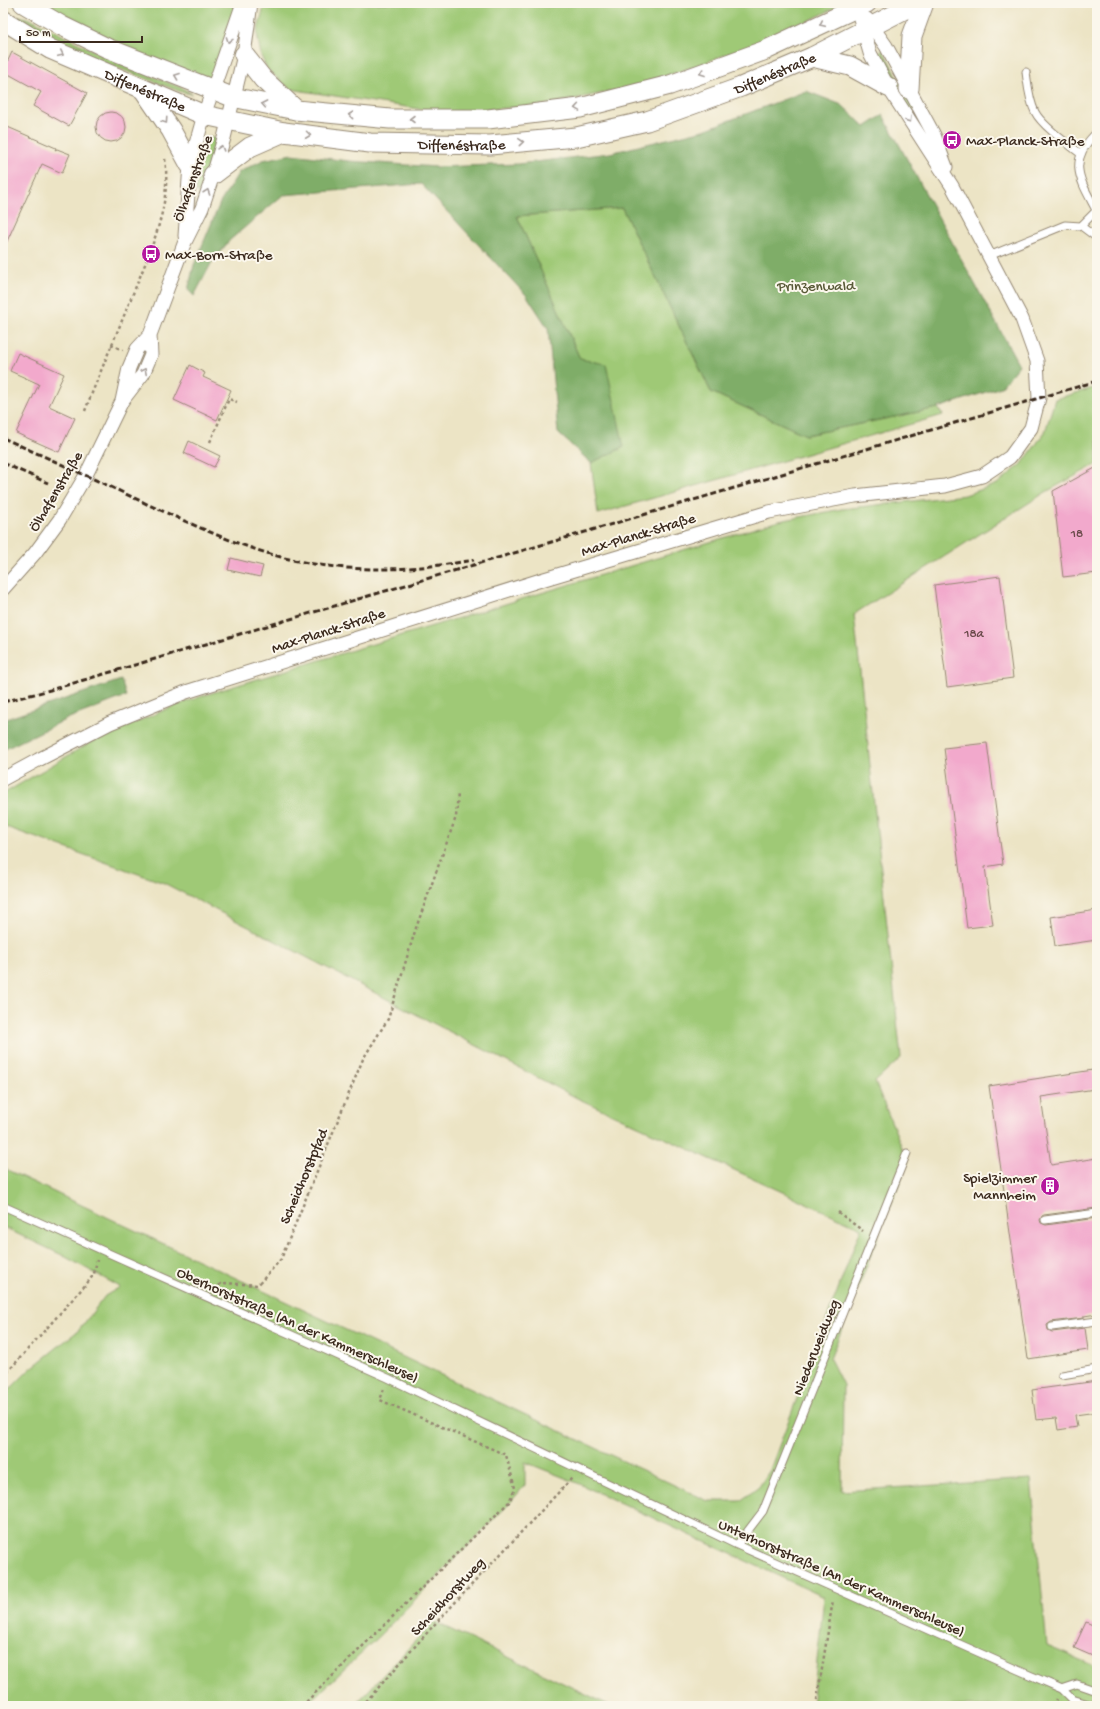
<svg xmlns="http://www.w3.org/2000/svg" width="1100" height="1709" font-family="'Gochi Hand',sans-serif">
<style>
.green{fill:#9fc976;stroke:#6d7a4a}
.forest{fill:#7fad67;stroke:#5d6c42}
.building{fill:#f2a9cc}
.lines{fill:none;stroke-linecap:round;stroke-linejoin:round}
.service-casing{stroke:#948772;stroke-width:9}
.minor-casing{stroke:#948772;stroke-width:15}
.secondary-casing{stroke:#948772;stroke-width:21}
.path{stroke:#948772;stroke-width:2.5;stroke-dasharray:3 3;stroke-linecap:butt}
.service{stroke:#fff;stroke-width:7}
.minor{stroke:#fff;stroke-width:13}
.secondary{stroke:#fff;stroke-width:19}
.rail{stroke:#3b2a1e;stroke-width:3;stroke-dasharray:6 3;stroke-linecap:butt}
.oneway{stroke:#a79f9a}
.labels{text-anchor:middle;stroke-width:4;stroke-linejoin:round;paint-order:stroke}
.number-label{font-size:13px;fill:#694a4a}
.street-label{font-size:15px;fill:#3b2a1e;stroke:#fbf7ec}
.poi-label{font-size:15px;fill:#3b2a1e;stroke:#fbf7ec;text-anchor:start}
.park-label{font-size:15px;fill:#595a38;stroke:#fbf7ec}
</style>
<rect width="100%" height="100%" fill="#fbf7ec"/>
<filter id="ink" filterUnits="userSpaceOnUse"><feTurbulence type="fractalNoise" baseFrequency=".025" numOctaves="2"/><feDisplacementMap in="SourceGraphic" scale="8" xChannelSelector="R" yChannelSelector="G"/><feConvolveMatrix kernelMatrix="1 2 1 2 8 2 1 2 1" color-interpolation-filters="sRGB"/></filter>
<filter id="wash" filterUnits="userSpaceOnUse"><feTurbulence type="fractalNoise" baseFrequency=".012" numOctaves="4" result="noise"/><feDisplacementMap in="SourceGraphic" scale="16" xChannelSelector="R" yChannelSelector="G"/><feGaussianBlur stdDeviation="0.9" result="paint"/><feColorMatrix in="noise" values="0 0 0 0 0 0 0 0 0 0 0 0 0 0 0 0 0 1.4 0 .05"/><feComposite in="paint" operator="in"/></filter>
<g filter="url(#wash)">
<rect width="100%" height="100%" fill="#ece4c5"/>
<path class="green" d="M31,3H243L214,90Z
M265,3H845L794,28L696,66L628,88L544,105L445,113L290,89L267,69L261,56L257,33Z
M19,16L33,20L67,38L122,64L182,88L192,94L182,92L78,53L55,42L17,17Z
M883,50L925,131L921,133L878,53Z
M206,136L216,139L208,173L200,192H196C197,173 199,154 206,136Z
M622,208L711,392L806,435L938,408L943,415L598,514L591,463L624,447L580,359L517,216Z
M1097,387V464L1046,492L854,614L901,1058L875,1082L908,1162L830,1359L843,1385L842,1491L1031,1479L1047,1646L1097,1667V1706H812L824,1597L575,1482L525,1462V1485L509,1504L385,1630L306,1706H3V1396L29,1370L79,1330L105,1296L120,1287L62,1255L3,1227V1168L708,1501H740L759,1487L770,1470L861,1228L577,1098L164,883L3,826V794L91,742L169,708L208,694L779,521L842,509L965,495L997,484L1022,464L1045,432L1055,399Z
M433,1622L439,1624L611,1706H354Z"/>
<path class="forest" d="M806,91L842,105L865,127L883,115L1019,365L1001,387L938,408L806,435L711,392L622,208L517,216L580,359L606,364L624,447L591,463L558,433L548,328L527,296L421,184L283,195L230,240L212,262L194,296L188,290L194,265L220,203L239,172L263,160L292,154L349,161L437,167L518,164L610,153L704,130Z
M121,680L126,696L69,718L3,750V720Z"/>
<g id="blocks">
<path class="building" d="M12,52L87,93L69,126L33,106L41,92L3,71Z
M96 127a15 15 0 1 1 30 0a15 15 0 1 1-30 0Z
M3,125L56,148L55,150L57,149L70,154L62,173L42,164L3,250Z
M18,353L64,374L49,406L75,418L59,452L16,433L39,384L10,371Z
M190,365L205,373L203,377L231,390L217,420L174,400Z
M189,441L220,456L214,467L184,453Z
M1097,467V573L1063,577L1053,491Z
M231,558L263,566L260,577L228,570Z
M1000,576L1013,678L947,687L934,585Z
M987,743L1003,864L985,867L993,925L967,928L944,748Z
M1097,910V940L1055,946L1051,917Z
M1093,1070L1095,1089L1041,1097L1051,1165L1097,1158V1208L1044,1215L1042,1216L1040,1220L1041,1223L1046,1225L1097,1218V1314L1084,1316V1318L1051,1322L1047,1325L1048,1330L1052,1332L1085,1328L1088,1350L1028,1359L989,1086Z
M1097,1381V1412L1075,1415L1077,1427L1058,1430L1056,1418L1036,1420L1032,1390Z
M1086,1622L1097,1627V1658L1074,1648Z"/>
</g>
</g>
<g filter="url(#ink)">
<use href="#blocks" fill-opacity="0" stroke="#948772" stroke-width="1"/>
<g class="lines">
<g class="service-casing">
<path id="service" d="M1026,72C1028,86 1029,100 1035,112C1042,126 1068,144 1081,154
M1096,210C1081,181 1067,163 1094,135H1097
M1081,226L1097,210
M989,256L1065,225L1081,226L1097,238
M3,1206L388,1378L737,1545L1018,1670L1062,1689L1077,1684L1097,1691
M1045,1220L1097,1213
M1052,1327L1097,1321
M1062,1375L1097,1369
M737,1545L763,1511L907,1153
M1062,1689L1072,1699L1095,1706"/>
</g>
<g class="minor-casing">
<path id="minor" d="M867,19L886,46L934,135L946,167
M185,236L190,165L204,115L243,3
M122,401L129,368L137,349L150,335L184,244L202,208L213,175L224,138L244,55L251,3
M3,589L35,553L60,519L86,475L122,401L143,374L151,355L150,335
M3,779L38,760L110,723L186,692L541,580L769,512L855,496L945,486L982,476L1010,457L1031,428L1039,398L1037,361L1022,319L952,186L888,87L870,53L857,8"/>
</g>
<g class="secondary-casing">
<g id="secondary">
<path d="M23,3L62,26L107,48L232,97L296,110L390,119H488L580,108L670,85L766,50L867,3"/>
<path id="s1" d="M3,20L50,49L204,115L284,132L370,143L490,145L576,137L647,121L741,87L812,57L917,3"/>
<path d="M244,55L263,79L296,110"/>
<path d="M812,57L850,66L888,87"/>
<path d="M143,89L171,130L190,165"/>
<path d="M909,89L912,36L924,3"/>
<path d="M213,175L250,147L284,132"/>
</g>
</g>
<path class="path" d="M111,345L123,350
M85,411C99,374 115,338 130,301C148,256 172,208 165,159
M210,442L229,399L237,402
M838,1212L863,1231
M214,1289L222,1283L258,1285L281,1259L363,1059L388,1019L416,928L456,817L458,793
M3,1377L88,1282L94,1274L97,1260
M302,1706L509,1502L515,1488L506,1455L380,1400L384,1389
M362,1706L434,1625L572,1478
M816,1706L833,1600
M1054,1706L1057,1699"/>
<use href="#service" class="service"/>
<use href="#minor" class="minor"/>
<use href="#secondary" class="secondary"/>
<path class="rail" d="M3,438C52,460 101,482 149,505C203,529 256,555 314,564C368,573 421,569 474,560
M3,463L48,483
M3,702L50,690L1097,381"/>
</g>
<defs><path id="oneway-chevron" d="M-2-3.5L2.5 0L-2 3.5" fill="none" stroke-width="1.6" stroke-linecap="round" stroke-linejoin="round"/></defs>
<g class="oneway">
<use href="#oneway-chevron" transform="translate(822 24) rotate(155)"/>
<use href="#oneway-chevron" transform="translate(229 40) rotate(110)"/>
<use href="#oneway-chevron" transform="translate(61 54) rotate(25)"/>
<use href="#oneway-chevron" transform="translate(702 73) rotate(160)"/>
<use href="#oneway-chevron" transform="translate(177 76) rotate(-160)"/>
<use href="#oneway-chevron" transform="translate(264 104) rotate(-169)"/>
<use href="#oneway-chevron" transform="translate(577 108) rotate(171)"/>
<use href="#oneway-chevron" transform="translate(351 115) rotate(-174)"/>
<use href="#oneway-chevron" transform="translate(412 119) rotate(180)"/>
<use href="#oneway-chevron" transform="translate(909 120) rotate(57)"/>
<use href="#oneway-chevron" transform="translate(165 121) rotate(56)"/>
<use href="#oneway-chevron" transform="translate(308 135) rotate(7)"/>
<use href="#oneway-chevron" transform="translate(521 142) rotate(-5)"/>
<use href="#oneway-chevron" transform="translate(221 148) rotate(-74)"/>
<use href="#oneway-chevron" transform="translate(207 192) rotate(-71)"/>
<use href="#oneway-chevron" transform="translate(144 371) rotate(-63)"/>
</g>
</g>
<defs>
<g id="bus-disc" transform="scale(1)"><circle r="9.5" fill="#b5179e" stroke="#fbf7ec"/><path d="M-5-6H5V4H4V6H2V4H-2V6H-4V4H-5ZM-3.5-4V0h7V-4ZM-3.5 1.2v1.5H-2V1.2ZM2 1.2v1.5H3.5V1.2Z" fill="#fff"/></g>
<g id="building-disc" transform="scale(1)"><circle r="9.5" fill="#b5179e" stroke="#fbf7ec"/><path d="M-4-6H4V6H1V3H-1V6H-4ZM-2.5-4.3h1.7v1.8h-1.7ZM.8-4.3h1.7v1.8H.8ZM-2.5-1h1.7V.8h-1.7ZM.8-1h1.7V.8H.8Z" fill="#fff"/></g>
</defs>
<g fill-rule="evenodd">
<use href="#bus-disc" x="952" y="140"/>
<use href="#bus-disc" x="151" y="254"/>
<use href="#building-disc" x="1050" y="1186"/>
</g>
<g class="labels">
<g class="number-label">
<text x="1077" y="537">18</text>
<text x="974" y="637">18a</text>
</g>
<g class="street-label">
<text dy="5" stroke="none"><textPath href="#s1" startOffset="807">Diffenéstraße</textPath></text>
<text dy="5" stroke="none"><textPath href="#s1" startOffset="159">Diffenéstraße</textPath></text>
<text dy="5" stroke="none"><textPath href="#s1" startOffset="483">Diffenéstraße</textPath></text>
<text transform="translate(192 178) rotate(-70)" y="5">Ölhafenstraße</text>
<text transform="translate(55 491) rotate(-59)" y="5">Ölhafenstraße</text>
<text transform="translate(638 534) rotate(-17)" y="5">Max-Planck-Straße</text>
<text transform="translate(328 630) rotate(-18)" y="5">Max-Planck-Straße</text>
<text transform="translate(303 1176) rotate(-67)" y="5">Scheidhorstpfad</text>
<text transform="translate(298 1324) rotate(24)" y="5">Oberhorststraße (An der Kammerschleuse)</text>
<text transform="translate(815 1347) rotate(-68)" y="5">Niederweidweg</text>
<text transform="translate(842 1577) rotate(24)" y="5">Unterhorststraße (An der Kammerschleuse)</text>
<text transform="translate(447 1596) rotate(-47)" y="5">Scheidhorstweg</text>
</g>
<g class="poi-label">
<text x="966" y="145">Max-Planck-Straße</text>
<text x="165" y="259">Max-Born-Straße</text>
<text x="1036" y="1182" text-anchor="end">Spielzimmer<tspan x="1036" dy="17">Mannheim</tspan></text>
</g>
<g class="park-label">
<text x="816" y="290">Prinzenwald</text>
</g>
</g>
<rect width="1100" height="1709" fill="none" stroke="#fbf7ec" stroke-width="16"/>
<path d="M20 36v6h122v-6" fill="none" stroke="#3b2a1e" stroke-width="2"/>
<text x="26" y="36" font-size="12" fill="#3b2a1e" stroke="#fbf7ec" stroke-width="3" paint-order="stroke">50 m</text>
</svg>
